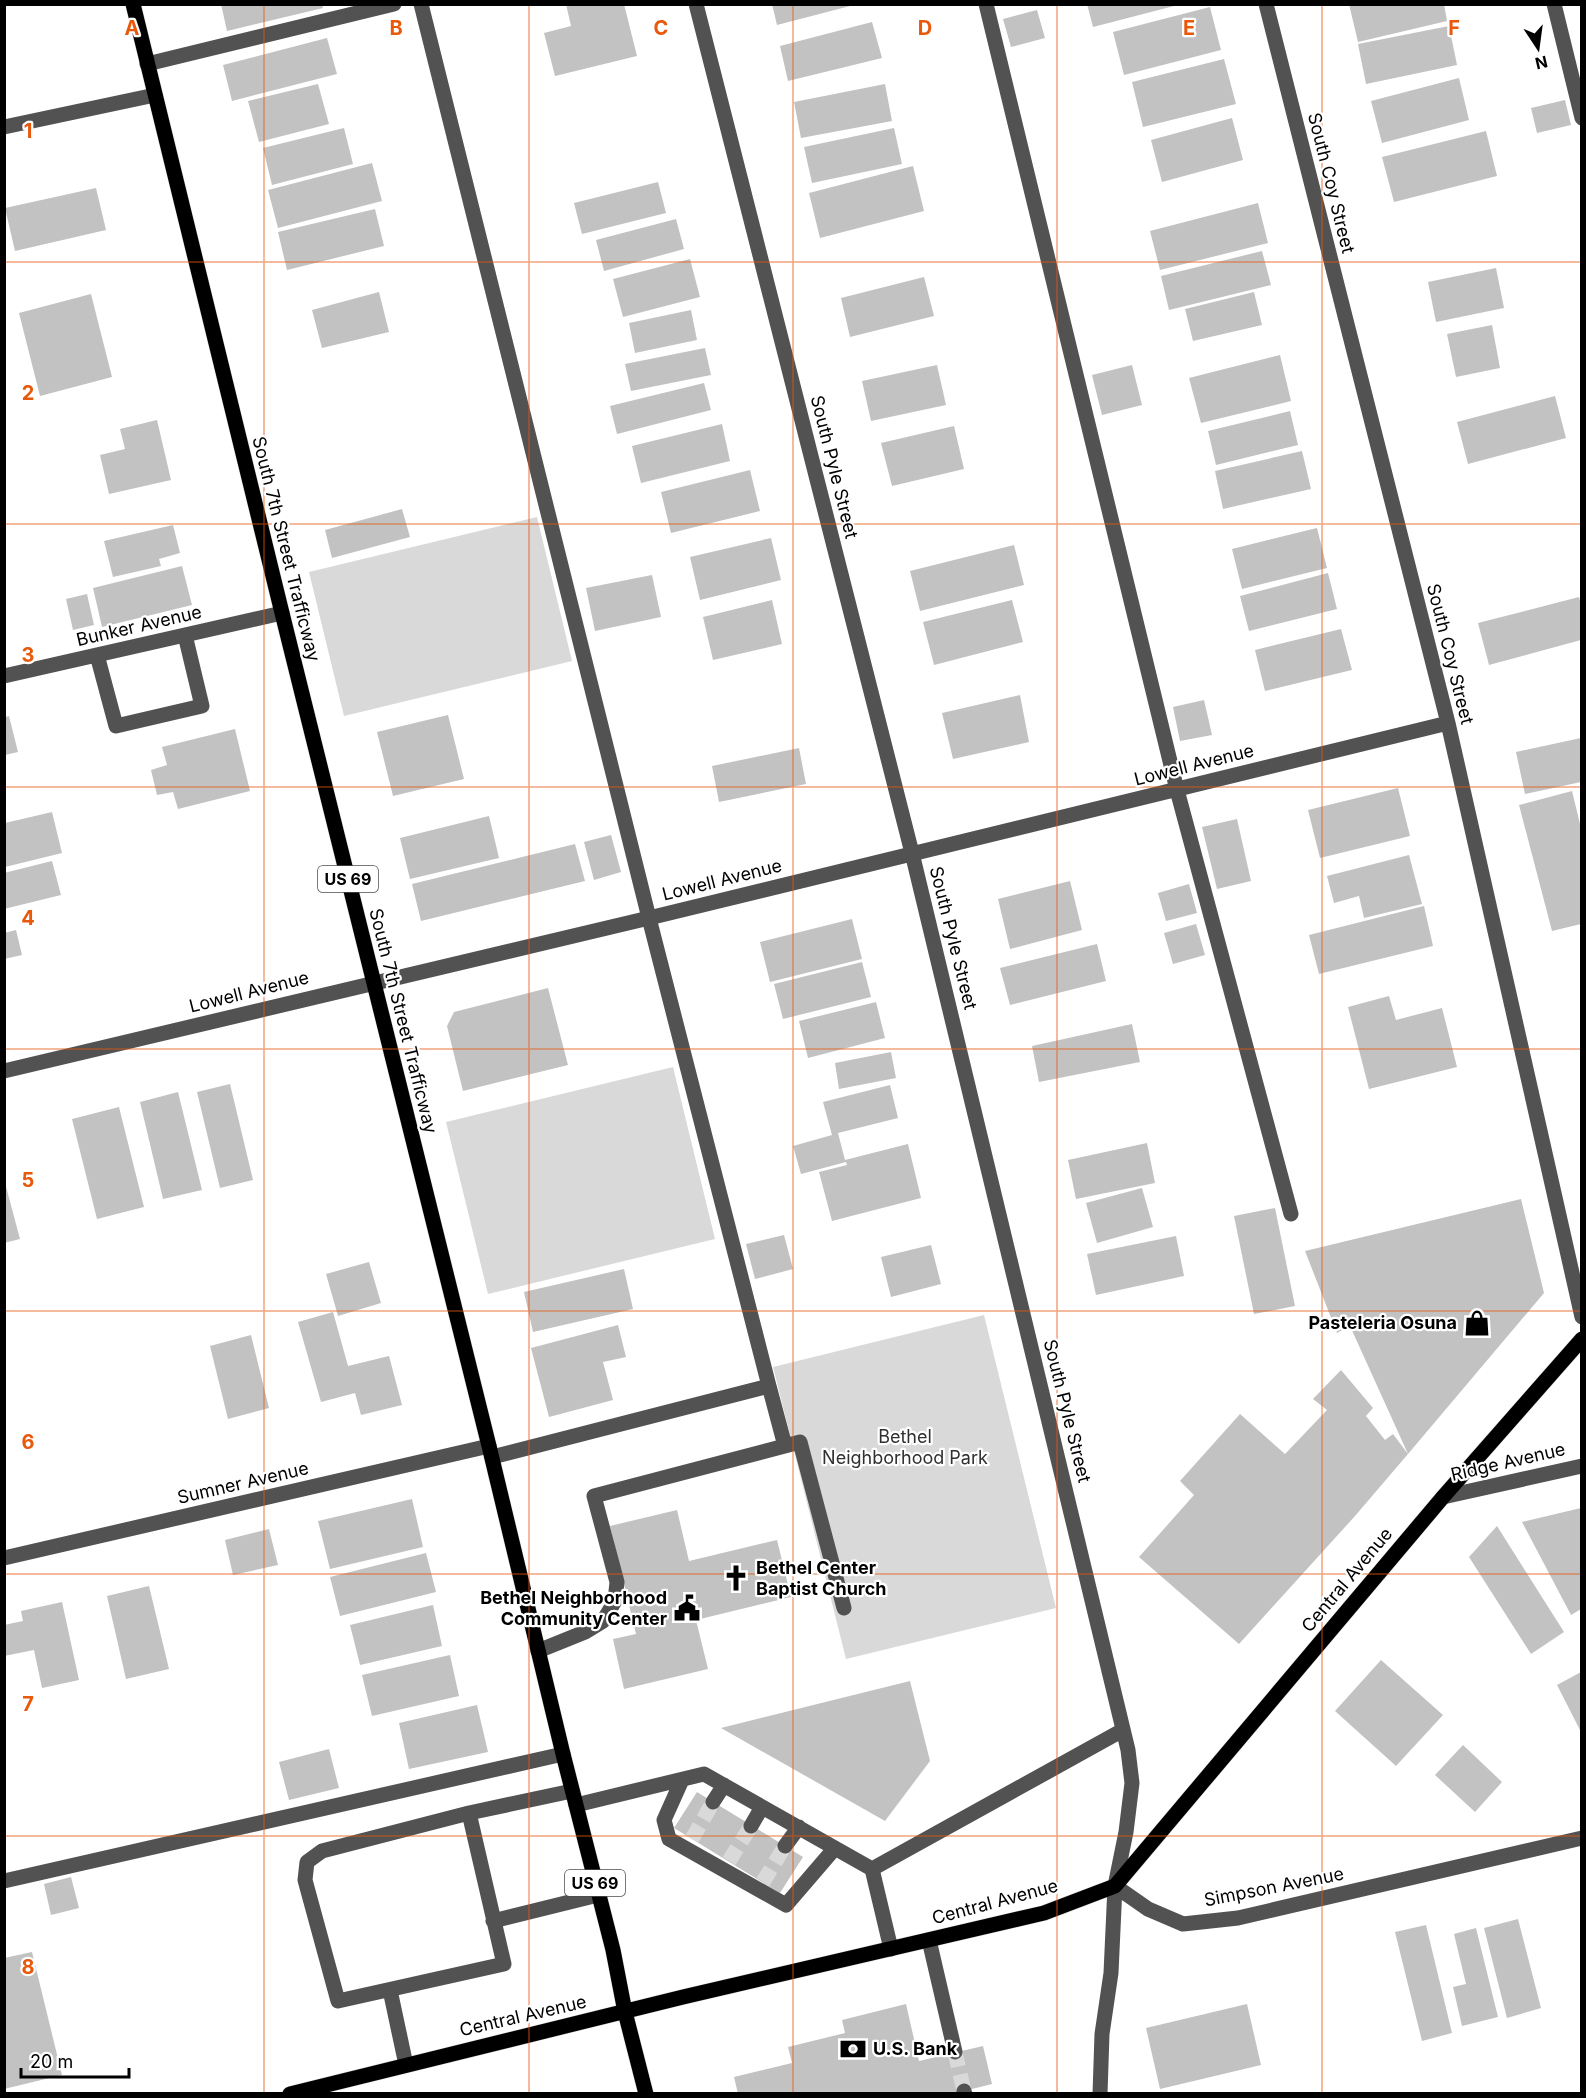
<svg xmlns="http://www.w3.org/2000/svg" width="1586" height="2098" font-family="Inter,sans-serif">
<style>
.green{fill:#d9d9d9}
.building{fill:#c2c2c2}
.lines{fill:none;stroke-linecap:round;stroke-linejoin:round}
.minor-tunnel{stroke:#d9d9d9;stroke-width:15;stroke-dasharray:15 8;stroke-linecap:butt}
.major-casing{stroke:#dbdbdb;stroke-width:16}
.minor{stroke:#525252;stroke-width:15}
.major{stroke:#000;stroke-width:15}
.grid{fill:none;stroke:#e8590c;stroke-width:1.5;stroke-opacity:0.55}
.labels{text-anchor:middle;stroke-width:4.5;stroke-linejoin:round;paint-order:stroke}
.shield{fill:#fff;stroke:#4c4c4c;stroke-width:1.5}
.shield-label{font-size:16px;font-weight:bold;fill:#000}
.street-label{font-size:18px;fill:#000;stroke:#fff}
.poi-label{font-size:18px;font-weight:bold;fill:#000;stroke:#fff;text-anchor:end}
.park-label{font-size:18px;fill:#303030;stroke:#fff}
.grid-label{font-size:20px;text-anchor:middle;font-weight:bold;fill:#e8590c;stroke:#fff;stroke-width:4.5;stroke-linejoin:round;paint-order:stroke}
</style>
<rect width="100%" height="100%" fill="#fff"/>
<path class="green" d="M537,517L572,661L344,716L309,572Z
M673,1067L715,1239L488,1294L446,1122Z
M984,1315L1056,1608L846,1659L773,1367Z"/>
<path class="building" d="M221,4H322L323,8L227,31Z
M566,4H624L637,56L555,76L544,33L571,26Z
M772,4H854V5L777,25Z
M1087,4H1178V5L1093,27Z
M1349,4H1444L1447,21L1358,42Z
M1210,7L1221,50L1124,75L1113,32Z
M1037,10L1045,38L1011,47L1003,19Z
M872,22L882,58L788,81L780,46Z
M1449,26L1457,65L1366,84L1358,44Z
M327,38L337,74L232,101L223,65Z
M1224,59L1236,104L1143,127L1132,82Z
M1459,78L1469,120L1382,143L1371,101Z
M318,84L329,124L259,142L248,101Z
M885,84L892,121L801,138L794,102Z
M1565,100L1571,125L1537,133L1531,108Z
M1232,118L1243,160L1162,182L1151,140Z
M344,128L353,164L272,185L263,148Z
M894,128L902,164L812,183L804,147Z
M1486,131L1497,176L1394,202L1382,157Z
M372,163L382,201L278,228L268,190Z
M913,166L924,211L820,238L809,193Z
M658,182L666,213L582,234L574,203Z
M96,188L106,230L15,251L5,208Z
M1258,203L1268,243L1160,270L1150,231Z
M375,209L384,246L287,270L278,232Z
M676,219L684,249L604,271L596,240Z
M1262,251L1271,285L1169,310L1161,276Z
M690,259L700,297L623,317L613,279Z
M1496,268L1504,308L1436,322L1428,282Z
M924,277L934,316L850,337L841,298Z
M379,292L389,332L322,348L312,310Z
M1254,292L1262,325L1193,341L1185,309Z
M91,294L112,377L40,396L19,313Z
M691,310L697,340L635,353L629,323Z
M1492,325L1500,368L1456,377L1447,334Z
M705,348L711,375L631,391L625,364Z
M1280,355L1291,401L1201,423L1189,378Z
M937,365L946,405L871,421L862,381Z
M1132,365L1142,405L1102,415L1092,375Z
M704,383L711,410L617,434L610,406Z
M1555,396L1566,438L1468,464L1457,422Z
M1290,411L1298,445L1216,465L1208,431Z
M157,420L171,480L109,494L100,455L125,449L120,429Z
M722,424L730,461L641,483L632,446Z
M954,426L964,469L892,486L881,443Z
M1302,451L1311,489L1223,509L1215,471Z
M750,470L760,511L671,533L661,492Z
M402,509L410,537L332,558L325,530Z
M173,525L180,553L159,559L161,566L113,577L104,541Z
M1317,528L1327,568L1242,589L1232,549Z
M771,538L781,580L700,600L690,557Z
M1014,545L1024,585L920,611L910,571Z
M182,566L192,605L102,627L93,588Z
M1328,573L1337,609L1249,631L1240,596Z
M652,575L661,617L595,631L586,588Z
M87,594L94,625L73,630L66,599Z
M1579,597L1581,604V640L1489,665L1478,623Z
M772,600L782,644L713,660L703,617Z
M1012,600L1023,642L934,665L923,622Z
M1341,629L1352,670L1265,691L1255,650Z
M1020,695L1029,742L953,759L942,713Z
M1204,700L1212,735L1180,741L1173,707Z
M448,715L464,779L393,796L377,732Z
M9,716L18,752L5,755V717Z
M235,729L250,791L178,809L173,792L157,795L151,770L167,765L162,747Z
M1581,738V782L1525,794L1516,752Z
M799,748L806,784L719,802L712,766Z
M1398,788L1410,836L1320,858L1308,810Z
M1572,791L1581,828V924L1552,931L1519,805Z
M52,812L62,853L5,867V823Z
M489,816L499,858L410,879L400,838Z
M1237,819L1251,881L1217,889L1202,827Z
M611,835L621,872L594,880L584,842Z
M575,844L585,881L421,921L412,884Z
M1409,855L1422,904L1364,918L1359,896L1334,903L1327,876Z
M52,861L61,895L4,909V873Z
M1070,881L1082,930L1010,949L998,899Z
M1189,884L1197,913L1166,921L1158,893Z
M1424,906L1433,946L1319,974L1309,935Z
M852,919L862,959L770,982L760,942Z
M1196,924L1205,955L1173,964L1164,933Z
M16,930L22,955L4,959V933Z
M1097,944L1106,981L1010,1005L1000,968Z
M862,962L871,997L783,1019L774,984Z
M548,988L568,1065L463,1091L447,1026L454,1012Z
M1389,996L1396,1020L1442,1008L1457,1067L1369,1089L1348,1007Z
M876,1002L885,1038L808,1058L799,1021Z
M1132,1024L1140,1062L1039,1082L1032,1046Z
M891,1052L896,1078L839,1089L835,1063Z
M230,1084L253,1180L220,1188L197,1092Z
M890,1085L898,1118L838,1133L845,1160L908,1144L921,1198L832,1221L819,1172L847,1165L846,1162L801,1174L793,1146L832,1135L823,1102Z
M178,1092L202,1190L163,1199L140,1102Z
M119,1107L144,1207L97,1219L72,1119Z
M1147,1143L1155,1183L1076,1199L1068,1160Z
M4,1179L20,1239L4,1243Z
M1142,1188L1153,1227L1097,1243L1086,1203Z
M1521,1199L1544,1293L1408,1454L1350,1326L1337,1333L1305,1251Z
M1275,1208L1295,1306L1254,1314L1234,1216Z
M784,1235L793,1269L755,1279L746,1244Z
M1176,1236L1184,1276L1096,1295L1087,1254Z
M931,1245L941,1284L891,1297L881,1257Z
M369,1262L381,1303L338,1316L326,1274Z
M624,1269L633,1309L533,1332L524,1292Z
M333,1312L348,1366L389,1356L402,1405L361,1415L355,1393L321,1402L298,1322Z
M618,1325L626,1357L603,1362L613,1400L549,1417L531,1348Z
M251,1335L269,1408L228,1419L210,1346Z
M1341,1370L1373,1408L1366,1416L1385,1440L1393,1434L1408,1454L1355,1516L1239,1644L1139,1557L1194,1495L1180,1481L1240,1414L1285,1454L1327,1410L1313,1399Z
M412,1499L423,1547L330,1569L318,1521Z
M1581,1508V1609L1571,1615L1522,1522Z
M677,1510L689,1561L777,1540L791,1597L696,1620L708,1669L624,1689L613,1639L636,1634L610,1526Z
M1497,1526L1564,1632L1531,1654L1469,1557Z
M269,1529L278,1565L233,1575L225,1540Z
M426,1553L436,1592L340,1616L330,1577Z
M149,1586L169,1669L126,1679L107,1596Z
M62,1602L79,1680L42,1688L34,1650L4,1656V1625L23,1621L21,1611Z
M433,1605L442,1646L360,1665L350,1625Z
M450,1655L459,1696L372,1716L362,1675Z
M1381,1660L1443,1715L1396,1766L1335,1711Z
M1581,1672V1732L1557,1685Z
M910,1681L930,1761L885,1821L721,1728Z
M477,1705L488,1752L409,1769L399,1723Z
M1463,1745L1502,1782L1475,1812L1435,1775Z
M329,1749L339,1788L289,1800L279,1762Z
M697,1792L803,1857L780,1893L674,1828Z
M71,1877L79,1908L51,1915L44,1884Z
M1518,1919L1541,2008L1507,2018L1484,1928Z
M1426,1925L1452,2033L1422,2041L1395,1932Z
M1476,1928L1498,2017L1462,2026L1453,1987L1466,1984L1454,1934Z
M32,1952L62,2075L4,2089V1958Z
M906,2004L919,2061L983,2046L992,2084L952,2094H738L734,2077L792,2063L788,2047L845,2033L842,2020Z
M1247,2004L1261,2065L1160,2089L1146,2028Z"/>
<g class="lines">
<path class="minor-tunnel" d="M692,1839L713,1802
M729,1861L751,1826
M763,1882L785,1846
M955,2052L964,2091"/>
<g class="major-casing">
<path id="major" d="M133,4L282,613L489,1446L563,1754L613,1950L625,2012L646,2094
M290,2094L683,1997L1044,1913L1115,1886L1443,1497L1582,1339"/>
</g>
<path class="minor" d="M421,4L649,918L769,1386
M696,4L912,853L1128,1750L1132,1783L1126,1832L1115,1886L1111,1973L1102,2034L1100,2094
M986,4L1177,790L1291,1214
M1266,4L1448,723L1582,1317
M1554,4L1582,118
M147,64L394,4
M4,127L155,95
M97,655L116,726L202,706L185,635
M4,676L282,613
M4,1071L649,918L1448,723
M492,1457L769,1386L785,1446
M1443,1497L1582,1466
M4,1558L489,1446
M538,1651L585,1632L603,1621L615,1601L617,1582L594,1496L800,1442L844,1608
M682,1780L664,1820L669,1839L786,1905L835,1848
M713,1802L724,1785
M576,1805L704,1774L872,1869L891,1949
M469,1813L504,1964L338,2001L305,1880L307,1862L322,1851L469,1813L572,1791
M751,1826L762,1807
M785,1846L799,1827
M872,1869L1123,1730
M4,1881L563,1754
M1115,1886L1148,1909L1183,1924L1238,1918L1582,1838
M493,1921L598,1895
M929,1940L955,2052
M390,1990L406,2065
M964,2091L965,2094"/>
<use href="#major" class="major"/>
</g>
<path class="grid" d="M264,4V2094M529,4V2094M793,4V2094M1057,4V2094M1322,4V2094M4,262H1582M4,524H1582M4,787H1582M4,1049H1582M4,1311H1582M4,1574H1582M4,1836H1582"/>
<defs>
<g id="shop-bare" transform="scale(2.07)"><path d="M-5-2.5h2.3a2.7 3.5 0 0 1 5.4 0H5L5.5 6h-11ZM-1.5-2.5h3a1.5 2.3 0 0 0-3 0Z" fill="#000" stroke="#fff" stroke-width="2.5" paint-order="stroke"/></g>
<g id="church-bare" transform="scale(2.07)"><path d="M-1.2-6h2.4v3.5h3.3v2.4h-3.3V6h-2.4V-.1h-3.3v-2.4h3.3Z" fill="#000" stroke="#fff" stroke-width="2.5" paint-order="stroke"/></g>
<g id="civic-bare" transform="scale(2.07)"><path d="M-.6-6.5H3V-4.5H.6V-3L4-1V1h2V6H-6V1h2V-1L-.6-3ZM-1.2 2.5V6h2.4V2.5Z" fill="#000" stroke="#fff" stroke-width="2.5" paint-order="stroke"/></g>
<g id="bank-bare" transform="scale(2.07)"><path d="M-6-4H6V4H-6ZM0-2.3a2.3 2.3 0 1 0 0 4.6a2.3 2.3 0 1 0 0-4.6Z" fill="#000" stroke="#fff" stroke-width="2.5" paint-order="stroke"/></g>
</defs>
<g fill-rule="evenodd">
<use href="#shop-bare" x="1477" y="1323"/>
<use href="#church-bare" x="736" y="1578"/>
<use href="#civic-bare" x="687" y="1608"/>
<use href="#bank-bare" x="853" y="2049"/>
</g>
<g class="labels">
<g class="shield">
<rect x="318" y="866" width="60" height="26" rx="4.5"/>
<rect x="565" y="1870" width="60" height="26" rx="4.5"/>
</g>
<g class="shield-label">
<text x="348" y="885">US 69</text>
<text x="595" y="1889">US 69</text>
</g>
<g class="street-label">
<text transform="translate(1331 183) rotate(76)" y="6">South Coy Street</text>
<text transform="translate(834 467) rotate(76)" y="6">South Pyle Street</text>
<text transform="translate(286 549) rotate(76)" y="6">South 7th Street Trafficway</text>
<text transform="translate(139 626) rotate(-13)" y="6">Bunker Avenue</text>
<text transform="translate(1450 654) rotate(76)" y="6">South Coy Street</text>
<text transform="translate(1194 765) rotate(-14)" y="6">Lowell Avenue</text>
<text transform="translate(722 880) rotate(-14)" y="6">Lowell Avenue</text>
<text transform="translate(953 938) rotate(76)" y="6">South Pyle Street</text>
<text transform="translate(249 992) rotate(-14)" y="6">Lowell Avenue</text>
<text transform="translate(403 1021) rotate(76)" y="6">South 7th Street Trafficway</text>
<text transform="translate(1067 1411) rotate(76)" y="6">South Pyle Street</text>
<text transform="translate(1508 1462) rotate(-13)" y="6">Ridge Avenue</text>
<text transform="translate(243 1483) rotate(-13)" y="6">Sumner Avenue</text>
<text transform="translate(1347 1580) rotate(-50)" y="6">Central Avenue</text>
<text transform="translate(1274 1887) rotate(-11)" y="6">Simpson Avenue</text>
<text transform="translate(995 1902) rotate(-15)" y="6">Central Avenue</text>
<text transform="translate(523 2016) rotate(-13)" y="6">Central Avenue</text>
</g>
<g class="poi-label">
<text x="1457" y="1329">Pasteleria Osuna</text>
<text x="756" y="1574" text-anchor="start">Bethel Center<tspan x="756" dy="21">Baptist Church</tspan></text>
<text x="667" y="1604">Bethel Neighborhood<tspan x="667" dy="21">Community Center</tspan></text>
<text x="873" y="2055" text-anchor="start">U.S. Bank</text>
</g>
<g class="park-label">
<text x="905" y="1443">Bethel<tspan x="905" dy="21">Neighborhood Park</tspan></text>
</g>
</g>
<g class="grid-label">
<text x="132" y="35">A</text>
<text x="396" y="35">B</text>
<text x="661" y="35">C</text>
<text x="925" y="35">D</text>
<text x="1189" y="35">E</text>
<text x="1454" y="35">F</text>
<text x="28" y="138">1</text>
<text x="28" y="400">2</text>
<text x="28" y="662">3</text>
<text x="28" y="925">4</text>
<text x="28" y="1187">5</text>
<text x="28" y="1449">6</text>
<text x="28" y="1711">7</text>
<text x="28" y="1974">8</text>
</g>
<rect width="1586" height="2098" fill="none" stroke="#000000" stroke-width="12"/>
<g transform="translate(1538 48) rotate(167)" stroke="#ffffff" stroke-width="4.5" paint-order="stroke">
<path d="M0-4.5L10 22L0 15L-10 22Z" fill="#000000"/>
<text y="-9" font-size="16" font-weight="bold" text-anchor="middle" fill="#000000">N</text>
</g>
<path d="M21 2068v9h108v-9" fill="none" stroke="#000000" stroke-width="3"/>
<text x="30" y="2068" font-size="18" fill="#000000" stroke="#ffffff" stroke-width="4.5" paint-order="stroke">20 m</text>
</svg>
